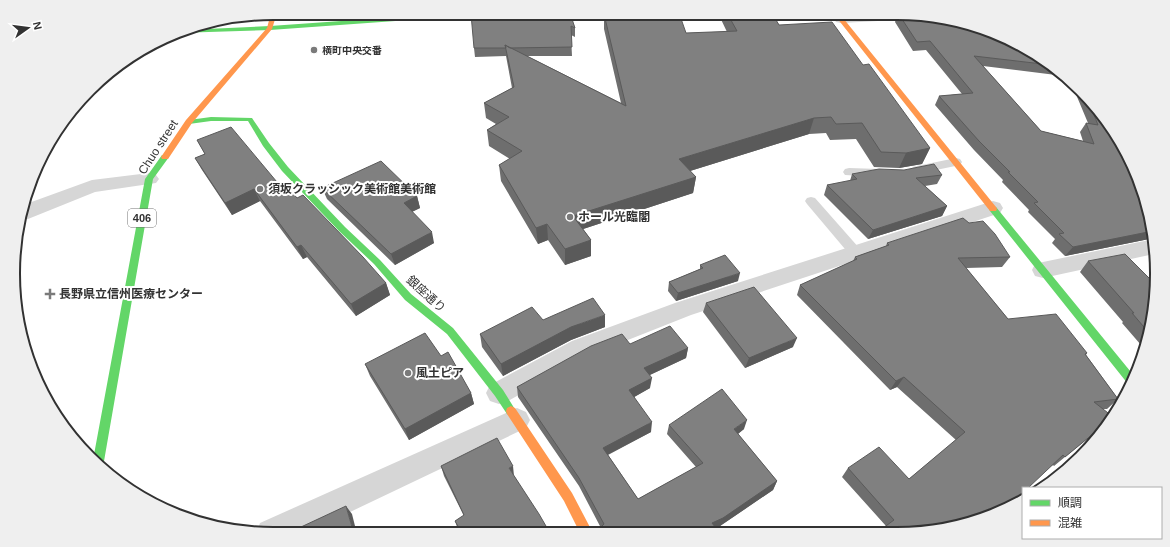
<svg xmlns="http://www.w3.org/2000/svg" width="1170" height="547" font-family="Arial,'Noto Sans JP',sans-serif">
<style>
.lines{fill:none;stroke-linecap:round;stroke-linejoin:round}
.lane{fill:#d6d6d6;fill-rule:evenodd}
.street{fill:#d6d6d6;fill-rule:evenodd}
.fast{fill:#63d668;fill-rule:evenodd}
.slow{fill:#ff974d;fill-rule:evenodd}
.wall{fill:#6e6e6e}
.shaded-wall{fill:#5a5a5a}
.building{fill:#808080;stroke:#5a5a5a}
.poi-dot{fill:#7a7a7a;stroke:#fff;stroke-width:1.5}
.labels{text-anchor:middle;stroke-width:4;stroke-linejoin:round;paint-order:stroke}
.far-poi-label{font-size:10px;font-weight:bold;fill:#323232;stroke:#fff;text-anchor:start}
.shield{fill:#fff;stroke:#707070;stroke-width:1}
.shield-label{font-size:11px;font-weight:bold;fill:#323232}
.street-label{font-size:12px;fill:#323232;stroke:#fff}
.poi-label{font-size:12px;font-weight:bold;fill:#323232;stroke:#fff;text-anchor:start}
.rim{fill:none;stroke:#323232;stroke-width:2}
</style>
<rect width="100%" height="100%" fill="#fff"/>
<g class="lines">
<path class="lane" d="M956,158L960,159L962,162L960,165L917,174L913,173L911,170L913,167L917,166Z
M849,168L879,169L883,170L885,173L883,176L879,177L845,175L843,172L845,169Z
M811,197L815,198L860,249L862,252L860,255L855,257L850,255L807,204L805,201L807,198Z"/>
<path class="street" d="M873,13L922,15L920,18L915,19L841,23L836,22L834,19L836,16L841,15Z
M149,173L156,175L159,179L156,183L95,192L28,219L19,220L26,204L92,180Z
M993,201L1000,203L1003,208L1000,213L691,315L590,355L508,401L499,404L490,401L486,393L490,385L572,341L675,303Z
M1154,239V254L1043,278L1035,276L1032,270L1035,264L1043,262Z
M517,408L526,412L530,420L526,428L304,534L257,532L260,523Z"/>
<path class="fast" d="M455,13H482L479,15L270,30L177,33L184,30L270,26Z
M211,117L252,118L269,143L288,167L345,227L380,260L411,294L453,328L503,390L516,411L515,414L511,416L507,414L495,396L447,334L405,300L374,264L339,231L282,171L263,146L248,121H211L189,124L185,122L189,120Z
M162,155H168L169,157L153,179L103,467L93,460L145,179Z
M993,206L996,207L1135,377L1130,385L1128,384L990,211L989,209Z"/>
<path class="slow" d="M271,13H277L272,29L192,123L168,159H162L161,157L186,120L267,28Z
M833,13H839L996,207L997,209L996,211H990Z
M511,406L515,408L572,493L593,533H580L564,501L507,414L506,411L507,408Z"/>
</g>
<path class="wall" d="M718,13H772L779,25L863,65L930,148L922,164L899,168L874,167L856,139L830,140L826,133L809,134L690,171L696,177L693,193L583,229L591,240V256L565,265L548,240L538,244L501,181L499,165L510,159L489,146L487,130L496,124L486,118L484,103L512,88L506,56L475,57L474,48L570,15L575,28V37L571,35L572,56H527L621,103L604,29V14L686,33L727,32Z
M898,13L1041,57L1064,76L983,66L1041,131L1083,141L1080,132L1086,123H1088L1070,80L1081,89L1113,129L1152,223L1154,238L1065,256L1052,243L1055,239L1028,212L1029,210L1002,182L1003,180L974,150L935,105L939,96L962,94L926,50L913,51L895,22Z
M197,140L287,194L297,198L386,283L390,295L356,316L307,257L303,259L260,201L232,215L202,170L195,158L205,154Z
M852,174L942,175L937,184L925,186L947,206L942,216L868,239L824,195L827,185L850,181Z
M322,188L417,196L420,208L412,212L434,243L395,265L327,199Z
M887,243L1010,257L1002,267L966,268L1008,319L1087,353L1086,355L1118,399L1107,409H1103L1110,420L1054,466L1053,465L931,532H880L886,526L842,477L848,468L909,479L956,440L897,387L890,390L797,295L800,285L853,261L855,257L886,246Z
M1088,261L1152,325L1146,344L1141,345L1122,323L1123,322L1080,272Z
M700,265L738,281L676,301L668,291L669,282L700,269Z
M706,303L793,347L745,368L703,312Z
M543,320L605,327L571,340L503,376L482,347L480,334Z
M630,344L688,348L686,358L650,375V388L634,397L651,432L608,455L638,499L696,467L667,434L669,425L744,429L738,434L777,481L773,490L720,526L716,528L719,532L601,533V528L579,486L518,397L517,387Z
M441,356L471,393L474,404L409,440L370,376L365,364Z
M441,466L514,476L550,533H460L458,530L455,521L464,516L444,476Z"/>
<path class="shaded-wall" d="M814,118L809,134L677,175L679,159Z
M930,148L922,164L899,168L906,153Z
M696,177L693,193L574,232L573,216Z
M254,189L260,201L232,215L225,203Z
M417,196L420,208L407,214L404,203Z
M947,206L942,216L868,239L873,230Z
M547,224L548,240L538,244L536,228Z
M1153,231L1154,238L1065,256L1073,247Z
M432,232L434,243L395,265L391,254Z
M591,240V256L565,265V249Z
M301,245L307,257L303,259L297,247Z
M740,273L738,281L676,301L678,293Z
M386,283L390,295L356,316L351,304Z
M605,315V327L571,340L503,376L501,364L571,327Z
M797,338L793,347L745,368L749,358Z
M688,348L686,358L643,378L644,368Z
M904,377L897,387L890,390L896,381Z
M652,378L650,388L629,400V390Z
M471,393L474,404L409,440L405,429Z
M747,420L744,429L731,439L734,429Z
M652,422L651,432L603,457V448Z
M513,466L514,476L509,468Z
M777,481L773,490L720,526L709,531L712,523Z
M346,506L352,514L357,534H354Z"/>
<path class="building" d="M483,13H570L575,28L571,26L572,47L510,48L505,45L506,48H474L471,14Z
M625,13H679L686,33L737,31L727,13H772L779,25L832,22L863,65L869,64L930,148L906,153L881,152L862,123L836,124L831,117L814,118L679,159L696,177L573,216L591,240L565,249L547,224L536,228L499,165L522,151L487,130L509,117L484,103L514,87L505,45L626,106L604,14Z
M898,13L948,18L996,33L1041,57L1051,65L974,56L1041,131L1094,144L1086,123L1098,125L1086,95L1113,129L1137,174L1152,223L1153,231L1073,247L1059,234L1064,233L1034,203L1038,202L1008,172H1010L979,141L939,96L973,93L930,41L917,42Z
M231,127L287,194L292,192L297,198L303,195L363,257L386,283L351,304L301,245L297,247L254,189L225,203L195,158L205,154L197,140Z
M381,161L417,196L404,203L432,232L391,254L322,188Z
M934,164L942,175L916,178L947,206L873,230L827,185L857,179L852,174L879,169L904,170Z
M963,218L969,223L983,221L995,234L1010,257L958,258L1008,319L1056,314L1087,353L1085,354L1118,399L1094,402L1112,416L1110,420L1065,457L1063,455L1028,488H1023V493L1008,508L996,514L931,532H884L885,531L883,528L894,520L848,468L879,447L909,479L965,432L904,377L896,381L800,285L857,259L855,257L889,245L887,243Z
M1125,254L1156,285L1152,325L1149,333L1132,313H1134L1088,261Z
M725,255L740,273L678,293L669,282L703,268L700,265Z
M754,287L797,338L749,358L706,303Z
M593,298L605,315L571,327L501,364L480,334L532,307L543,320Z
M670,326L688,348L644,368L652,378L629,390L652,422L603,448L638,499L703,463L669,425L722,389L747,420L734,429L777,481L723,518L712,523L719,532L605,533L601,527L604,524L579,478L517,387L591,346L622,334L630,344Z
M425,333L441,356L448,352L471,393L405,429L365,364Z
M497,438L513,466L509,468L539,514L550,533H462L455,521L464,515L441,466Z
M346,506L354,534H286Z"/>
<g class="poi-dot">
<circle cx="314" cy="50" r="4"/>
<circle cx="260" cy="189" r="4"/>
<circle cx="570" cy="217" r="4"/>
<path d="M48 288h4v4h4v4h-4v4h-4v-4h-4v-4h4z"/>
<circle cx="408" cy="373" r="4"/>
</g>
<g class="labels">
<g class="far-poi-label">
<text x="322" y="54">横町中央交番</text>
</g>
<rect class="shield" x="128" y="209" width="28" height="18" rx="3"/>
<g class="shield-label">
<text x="142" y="222">406</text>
</g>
<g class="street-label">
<text transform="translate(158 147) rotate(-57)" y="4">Chuo street</text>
<text transform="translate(426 294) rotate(42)" y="4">銀座通り</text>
</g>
<g class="poi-label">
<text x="268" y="193">須坂クラッシック美術館美術館</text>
<text x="578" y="221">ホール光臨閣</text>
<text x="59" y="298">長野県立信州医療センター</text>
<text x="416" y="377">風土ピア</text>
</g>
</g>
<path d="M0 0H1170V547H0ZM273 20H897A253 253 0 0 1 1150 273V274A253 253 0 0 1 897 527H273A253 253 0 0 1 20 274V273A253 253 0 0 1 273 20Z" fill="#efefef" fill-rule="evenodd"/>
<path class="rim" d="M273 20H897A253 253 0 0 1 1150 273V274A253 253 0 0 1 897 527H273A253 253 0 0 1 20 274V273A253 253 0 0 1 273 20Z"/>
<rect x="1022" y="487" width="140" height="52" fill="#ffffff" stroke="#adadad"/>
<rect x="1030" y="500" width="20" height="6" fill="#63d668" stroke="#adadad"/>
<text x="1058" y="507" font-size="12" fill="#323232">順調</text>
<rect x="1030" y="520" width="20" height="6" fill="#ff974d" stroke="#adadad"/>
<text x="1058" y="527" font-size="12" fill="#323232">混雑</text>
<g transform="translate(28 28) rotate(76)" stroke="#ffffff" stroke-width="3" paint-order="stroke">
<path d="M0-3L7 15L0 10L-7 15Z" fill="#323232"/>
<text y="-6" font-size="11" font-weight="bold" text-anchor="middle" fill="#323232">N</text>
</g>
</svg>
